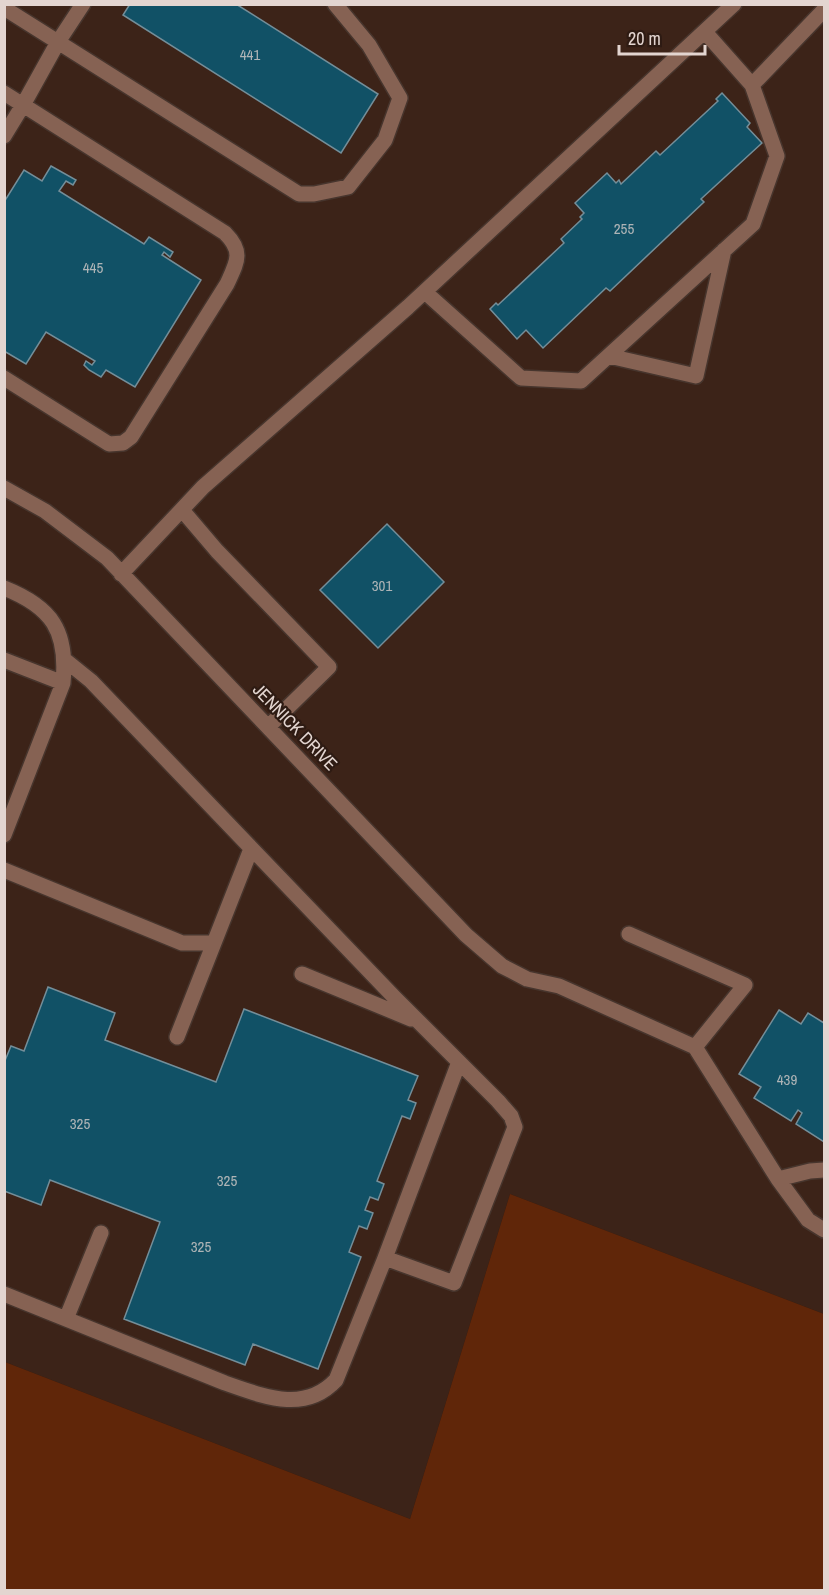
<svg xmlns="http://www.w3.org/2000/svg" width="829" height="1595" font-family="'Archivo Narrow',sans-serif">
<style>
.built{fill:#3c2318}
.green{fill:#602609}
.building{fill:#115166;stroke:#748e99;stroke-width:1.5}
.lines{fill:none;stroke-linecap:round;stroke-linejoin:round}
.minor-casing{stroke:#47352d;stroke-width:18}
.minor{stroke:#866253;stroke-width:15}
.labels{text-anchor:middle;stroke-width:4.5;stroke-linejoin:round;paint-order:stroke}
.number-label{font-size:15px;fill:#aeb4b6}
.street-label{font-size:18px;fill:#e3d5d0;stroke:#2e1b13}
</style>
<rect width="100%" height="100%" fill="#2e1b13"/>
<path class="built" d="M4,5H824V1314L510,1194L410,1519L5,1362Z"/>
<path class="green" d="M510,1194L824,1314V1590H5V1362L410,1519Z"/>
<path class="building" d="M130,4H236L378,94L341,153L123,15Z
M722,93L750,123L747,127L762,143L701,199L704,202L610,291L606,288L543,348L526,330L517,339L490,309L496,303L498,305L564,243L561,239L582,219L580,217L584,213L575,203L607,173L616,183L619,180L621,184L656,151L660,155L718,101L716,99Z
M51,166L76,180L73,185L66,181L59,191L144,244L149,237L173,252L170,257L164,252L162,255L201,280L135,387L106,370L101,377L89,370L84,365L86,361L92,365L95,361L46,332L26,364L4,351V202L24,170L42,181Z
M387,524L444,582L378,648L320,590Z
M48,987L115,1013L105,1040L216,1082L244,1009L418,1076L408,1100L416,1103L410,1119L402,1116L377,1181L384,1184L378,1200L370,1197L365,1210L373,1213L367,1229L359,1226L349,1252L361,1257L318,1369L253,1344L245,1365L124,1319L160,1222L50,1180L41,1205L4,1191V1063L11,1046L24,1051Z
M779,1010L801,1024L808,1013L824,1023V1142L796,1124L802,1113L798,1110L791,1121L754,1098L761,1087L739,1074Z"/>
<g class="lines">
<g class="minor-casing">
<path id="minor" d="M4,8L299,194H314L348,187L385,140L400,98L369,45L335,4
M705,32L752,85
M4,93L23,105L58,42L83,4
M4,136L23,105L225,233C244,252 237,262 227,284L131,437L123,443L109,444L4,378
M425,292L521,378L581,381L753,224L777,156L752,85L824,10
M609,356L696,376L724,250
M4,488L45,511L107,558L466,935L502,966L527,979L559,986L695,1047L778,1179
M182,510L217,551L329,667L268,727
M121,574L203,487L408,307L734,4
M4,588C52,607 68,631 63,683L4,835
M4,660L63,683
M4,870L182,943H214L251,849
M629,934L745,985L695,1047
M302,974L411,1019
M177,1037L214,943
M824,1170L810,1171L778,1179L808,1220L824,1230
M385,1258L459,1062
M4,1294L225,1383C263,1396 304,1414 336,1380L385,1258L454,1283L515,1127L511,1116L498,1101L395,998L91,681L65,660
M66,1319L101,1233"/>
</g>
<use href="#minor" class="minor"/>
</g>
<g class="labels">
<g class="number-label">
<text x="250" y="60">441</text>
<text x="624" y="234">255</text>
<text x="93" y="273">445</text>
<text x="382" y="591">301</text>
<text x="787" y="1085">439</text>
<text x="80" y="1129">325</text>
<text x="227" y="1186">325</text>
<text x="201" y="1252">325</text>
</g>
<g class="street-label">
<text transform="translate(295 727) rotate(46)" y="6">JENNICK DRIVE</text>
</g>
</g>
<rect width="829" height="1595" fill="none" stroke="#e3d5d0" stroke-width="12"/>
<path d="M619 45v9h86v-9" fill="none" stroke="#e3d5d0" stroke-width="3"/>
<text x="628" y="45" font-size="18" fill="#e3d5d0" stroke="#2e1b13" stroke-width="4.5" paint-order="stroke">20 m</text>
</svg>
